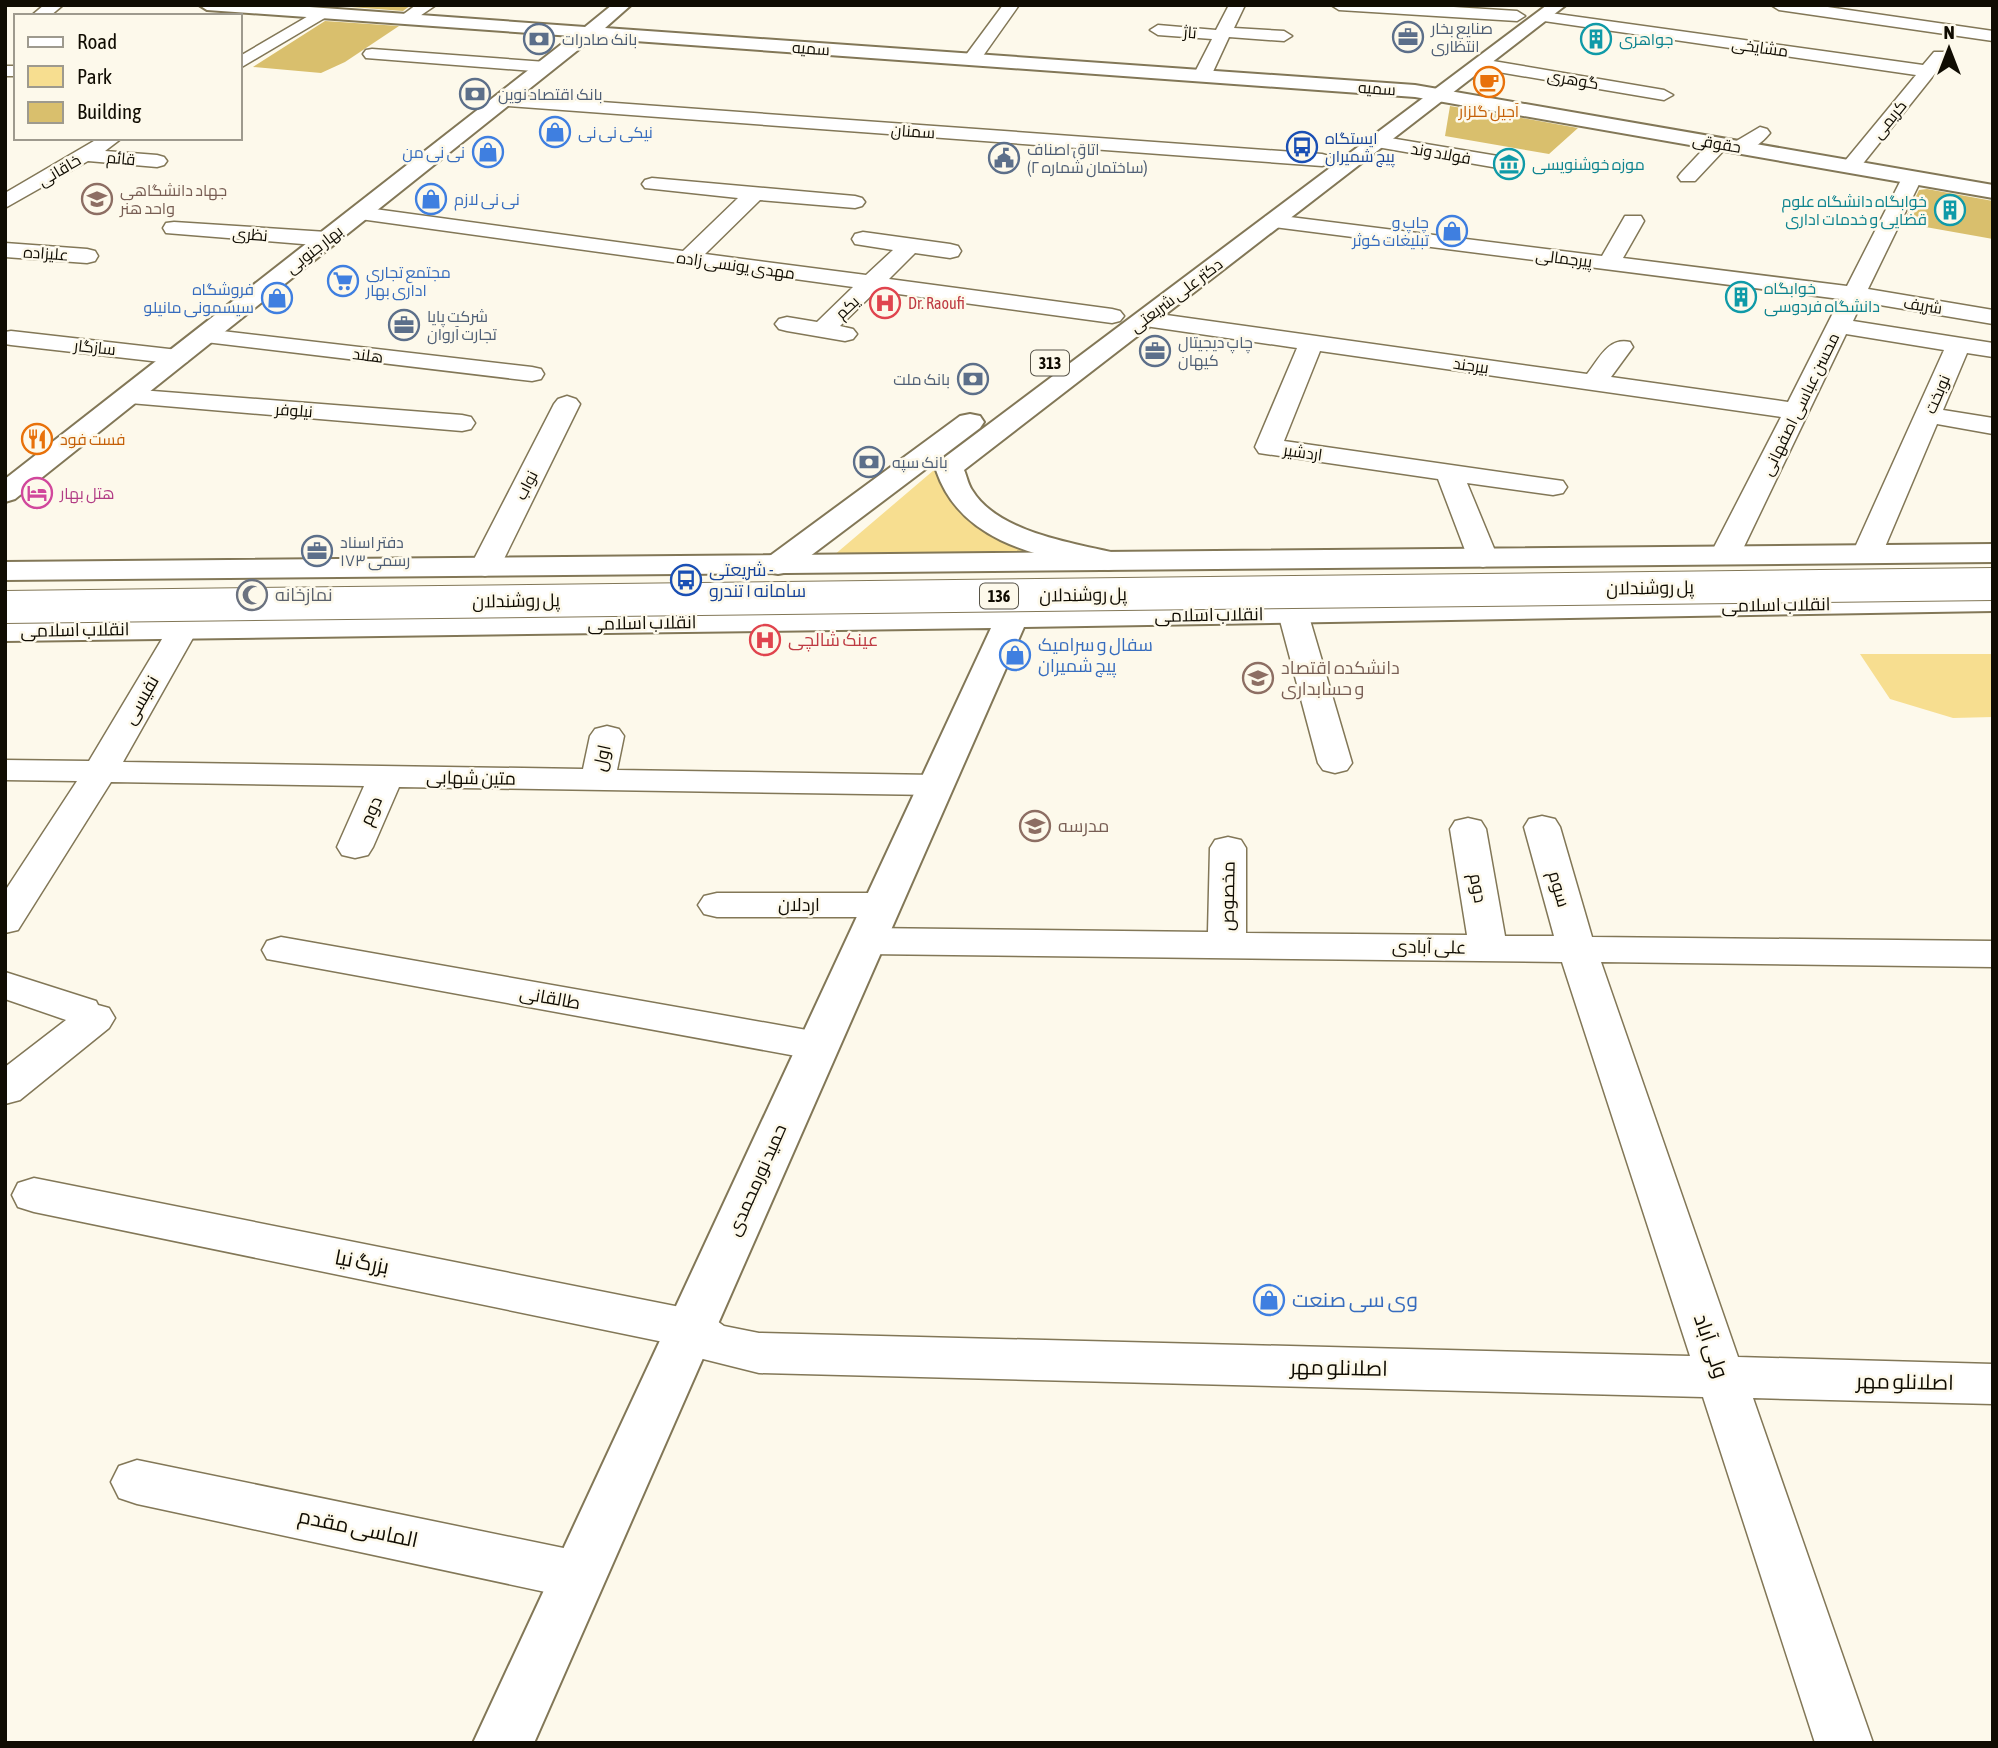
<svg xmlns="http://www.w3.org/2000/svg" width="1998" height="1748" font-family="'Asap Condensed',Cairo,sans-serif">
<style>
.green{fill:#f7de90}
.building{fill:#d9bf6d}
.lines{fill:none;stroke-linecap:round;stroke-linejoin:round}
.street-casing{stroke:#827757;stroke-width:3}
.secondary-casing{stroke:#827757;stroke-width:4}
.primary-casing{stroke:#827757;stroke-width:4}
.street{fill:#fff;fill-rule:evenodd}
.secondary{fill:#fff;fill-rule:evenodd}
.primary{fill:#fff;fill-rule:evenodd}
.primary-bridge-casing{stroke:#827757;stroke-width:34;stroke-linecap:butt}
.primary-bridge{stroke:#fff;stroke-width:32}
.labels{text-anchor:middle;stroke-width:5;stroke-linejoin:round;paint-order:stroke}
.far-service-label{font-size:16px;fill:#4e5e75;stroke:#fdf9eb;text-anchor:start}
.far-street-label{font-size:16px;fill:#100c02;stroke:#fdf9eb}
.far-culture-label{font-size:16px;fill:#0d838f;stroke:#fdf9eb;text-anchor:start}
.far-food-label{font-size:16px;fill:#c56008;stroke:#fdf9eb}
.far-shop-label{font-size:16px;fill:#366cbe;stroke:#fdf9eb;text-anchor:start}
.far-transit-label{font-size:16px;fill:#164399;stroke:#fdf9eb;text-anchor:start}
.far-education-label{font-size:16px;fill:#785e54;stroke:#fdf9eb;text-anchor:start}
.far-health-label{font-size:16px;fill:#be3a42;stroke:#fdf9eb;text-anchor:start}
.shield{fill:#fdf9eb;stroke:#575348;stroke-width:2}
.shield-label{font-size:16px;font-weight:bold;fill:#100c02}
.far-hotel-label{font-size:16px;fill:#b23c85;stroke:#fdf9eb;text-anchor:start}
.transit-label{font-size:18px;fill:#164399;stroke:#fdf9eb;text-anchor:start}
.street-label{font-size:18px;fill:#100c02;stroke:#fdf9eb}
.worship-label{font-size:18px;fill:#5b616d;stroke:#fdf9eb;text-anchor:start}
.health-label{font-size:18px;fill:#be3a42;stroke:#fdf9eb;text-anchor:start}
.shop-label{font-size:18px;fill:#366cbe;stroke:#fdf9eb;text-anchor:start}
.education-label{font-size:18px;fill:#785e54;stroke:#fdf9eb;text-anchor:start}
.near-street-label{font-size:21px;fill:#100c02;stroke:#fdf9eb}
.near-shop-label{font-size:21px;fill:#366cbe;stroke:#fdf9eb;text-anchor:start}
</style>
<rect width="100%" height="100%" fill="#fdf9eb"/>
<path class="green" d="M934,470L968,517L1043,554L833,556Z
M1860,654H1993V717L1953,718L1890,699Z"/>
<path class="building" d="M325,5H411L403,11Z
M325,21L399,26L345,62L321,73L253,67Z
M1450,106L1528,119L1578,128L1549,154L1445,136Z
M1927,189L1993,201V239L1903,223L1919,190Z"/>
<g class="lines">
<g class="street-casing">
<path id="street" d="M44,5H63L50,16H31Z
M416,5H436L411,22H399L397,19Z
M1003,5H1019L978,63H966L963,59Z
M1229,5H1245L1234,28L1284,31L1292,36L1284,41L1229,37L1211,76L1202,81L1193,76L1212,39L1158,35L1150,30L1158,25L1216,30Z
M1331,5H1422L1517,11L1525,16L1517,21L1339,10Z
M1771,5H1814L1993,31V41L1779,10Z
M322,8L328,10L330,13L328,16L240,68V56Z
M1543,12L1923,65L1934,52H1946L1949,56L1857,171H1843L1840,167L1916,75L1537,20L1535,17L1537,14Z
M372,49L546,62L555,67L546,72L366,58L363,54L366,50Z
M1481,59L1664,90L1673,95L1664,100L1475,68L1472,64Z
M5,66H16V76H5Z
M503,95L1322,154L1329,156L1332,160L1329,164L1322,166L496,105L494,101Z
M1760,127L1767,129L1770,133C1761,144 1747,155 1733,151L1730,147L1733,143Z
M1378,136L1504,157L1511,159L1514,163L1511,167L1504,169L1371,146L1368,142L1371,138Z
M99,138H122L105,151L157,155L164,157L167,161L164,165L157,167L88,161L5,208V193Z
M1719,138L1729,144L1726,148L1695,181H1681L1678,177L1681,173L1712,140Z
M1912,172L1919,174L1922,178L1868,289L1993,310V324L1862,302L1853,321L1993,343V357L1967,353L1943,410L1993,418V434L1937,424L1882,554L1877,560L1867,563L1857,560L1852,554L1944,350L1846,334L1740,555L1735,561L1725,564L1715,561L1710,555L1781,417L1320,351L1284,441L1563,481L1567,487L1563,493L1553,495L1467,483L1498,558L1493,564L1483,567L1473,564L1468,558L1438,479L1259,453L1255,447L1297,348L1145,326L1137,324L1133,319L1137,314L1145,312L1587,374C1599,359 1608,337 1630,342L1633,347L1611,377L1788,402L1840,299L1274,227L1266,226L1263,221L1266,216L1274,215L1602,256L1625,216H1641L1644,221L1623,258L1847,286L1902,178L1905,174Z
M652,178L855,196L862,198L865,202L862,206L855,208L760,200L705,254L866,275L893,250L855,244L852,239L855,234L863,232L950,244L958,246L961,251L958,256L950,258L915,253L889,279L1112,309L1120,311L1124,316L1120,321L1112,323L876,291L840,326L853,329L857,334L853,339L845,341L787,331L779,329L775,324L779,319L787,317L817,322L853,287L360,219L353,217L349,213L353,209L360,207L683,251L738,198L645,188L642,184L645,180Z
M174,222L327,232L335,234L338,239L335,244L327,246L166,233L163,228L166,223Z
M5,243L87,249L95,251L98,256L95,261L87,263L5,257Z
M205,329L532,367L541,369L544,374L541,379L532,381L197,341L193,336L197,331Z
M11,331L178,350L187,352L190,357L187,362L178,364L11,345L5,344V332Z
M127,389L462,415L471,417L475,423L471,429L462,431L118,402L114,397L118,392Z
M567,396L576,399L580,404L500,567L495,573L485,576L475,573L470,567L554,404L558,399Z
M1293,604L1304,607L1308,613L1352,763L1347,770L1335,773L1323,770L1318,763L1278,613L1282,607Z
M183,620L194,622L198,629L123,762L583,769L590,736L595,729L607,726L619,729L624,736L617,770L936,775L948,778L953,785L948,792L936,795L399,787L373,847L368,855L355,858L342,855L337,847L364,786L111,782L18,930L5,933V891L77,781L5,780V760L89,761L168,629L172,622Z
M1542,816L1555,819L1560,827L1592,937L1993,941V967L1601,962L1738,1357L1993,1364V1404L1753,1398L1873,1743H1815L1703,1397L759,1373L695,1357L678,1345L34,1212L18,1207L12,1195L18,1183L34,1178L690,1309L707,1314L724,1326L759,1333L1690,1356L1562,962L866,954L852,950L847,941L852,932L866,928L1208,932L1210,848L1215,840L1228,837L1241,840L1246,848V933L1467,935L1450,829L1455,821L1468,818L1481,821L1486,829L1505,936H1554L1524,827L1529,819Z
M717,893H882L895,896L901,905L895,914L882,917H717L704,914L698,905L704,896Z
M281,937L818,1032L832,1036L838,1046L832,1056L818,1060L267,959L262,950L267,941Z
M5,972L96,1001L98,1005L109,1008L115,1018L109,1028L20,1100L5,1104V1067L66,1020L5,999Z
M137,1460L578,1551L597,1558L605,1575L597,1592L578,1599L137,1504L119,1498L111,1482L119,1466Z"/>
</g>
<g class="secondary-casing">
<path id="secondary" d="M199,5H282L585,27L612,5H631L605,28L1415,85L1993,185V198L1415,97L593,38L15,499L5,502V479L572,36L207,10Z
M1993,544V562L5,580V562Z
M1993,591V611L1024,627L534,1743H473L991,628L5,641V621L1012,608Z"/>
</g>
<g class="primary-casing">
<path id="primary" d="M1547,5H1566L964,470C967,477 968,484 972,490C998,533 1074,543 1119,554L1123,561L1119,568L1108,570C1040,556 961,544 936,470L945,457Z
M970,414L980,416L984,422L980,428L789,572L778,574L767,572L763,565L767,558L960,416Z"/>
</g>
<use href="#street" class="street"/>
<use href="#secondary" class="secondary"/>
<use href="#primary" class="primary"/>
<g class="primary-bridge-casing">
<path id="primary-bridge" d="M5,607L1993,584"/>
</g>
<use href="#primary-bridge" class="primary-bridge"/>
</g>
<defs>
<g id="office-ring" transform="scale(1.575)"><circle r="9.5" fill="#fdf9eb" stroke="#5c6f8a" stroke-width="1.5"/><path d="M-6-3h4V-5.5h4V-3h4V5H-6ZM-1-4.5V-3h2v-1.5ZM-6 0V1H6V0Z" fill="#5c6f8a"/></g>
<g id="bank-ring" transform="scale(1.575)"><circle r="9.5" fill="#fdf9eb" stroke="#5c6f8a" stroke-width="1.5"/><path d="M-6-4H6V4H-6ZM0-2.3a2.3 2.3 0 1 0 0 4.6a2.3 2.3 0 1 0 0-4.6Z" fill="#5c6f8a"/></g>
<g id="building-ring" transform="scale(1.575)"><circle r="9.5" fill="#fdf9eb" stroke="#0f9aa8" stroke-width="1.5"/><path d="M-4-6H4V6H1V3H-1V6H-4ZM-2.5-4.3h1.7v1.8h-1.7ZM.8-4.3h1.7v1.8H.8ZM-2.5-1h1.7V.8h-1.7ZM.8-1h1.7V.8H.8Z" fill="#0f9aa8"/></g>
<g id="cafe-ring" transform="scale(1.575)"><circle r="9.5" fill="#fdf9eb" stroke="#e8710a" stroke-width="1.5"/><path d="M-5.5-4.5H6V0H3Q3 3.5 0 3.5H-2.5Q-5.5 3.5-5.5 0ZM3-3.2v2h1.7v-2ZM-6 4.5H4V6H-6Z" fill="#e8710a"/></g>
<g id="shop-ring" transform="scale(1.575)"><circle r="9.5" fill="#fdf9eb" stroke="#3f7fe0" stroke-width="1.5"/><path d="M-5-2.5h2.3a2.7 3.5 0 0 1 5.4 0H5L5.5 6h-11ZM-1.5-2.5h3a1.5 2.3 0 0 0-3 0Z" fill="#3f7fe0"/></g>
<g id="bus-ring" transform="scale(1.575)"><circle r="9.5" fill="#fdf9eb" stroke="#1a4fb4" stroke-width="1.5"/><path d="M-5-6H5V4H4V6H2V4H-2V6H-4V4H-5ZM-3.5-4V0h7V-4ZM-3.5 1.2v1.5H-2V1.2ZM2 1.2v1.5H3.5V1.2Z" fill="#1a4fb4"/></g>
<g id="civic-ring" transform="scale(1.575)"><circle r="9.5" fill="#fdf9eb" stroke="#5c6f8a" stroke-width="1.5"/><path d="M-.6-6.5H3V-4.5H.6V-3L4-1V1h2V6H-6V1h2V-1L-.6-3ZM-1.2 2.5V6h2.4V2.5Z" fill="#5c6f8a"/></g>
<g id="museum-ring" transform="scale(1.575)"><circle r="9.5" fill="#fdf9eb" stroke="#0f9aa8" stroke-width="1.5"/><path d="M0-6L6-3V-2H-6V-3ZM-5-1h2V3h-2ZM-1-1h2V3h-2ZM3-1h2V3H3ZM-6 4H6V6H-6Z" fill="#0f9aa8"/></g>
<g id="university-ring" transform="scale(1.575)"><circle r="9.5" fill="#fdf9eb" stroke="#8d6e63" stroke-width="1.5"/><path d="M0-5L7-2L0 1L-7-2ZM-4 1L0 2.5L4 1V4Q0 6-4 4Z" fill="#8d6e63"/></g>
<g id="supermarket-ring" transform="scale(1.575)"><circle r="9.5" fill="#fdf9eb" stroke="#3f7fe0" stroke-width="1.5"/><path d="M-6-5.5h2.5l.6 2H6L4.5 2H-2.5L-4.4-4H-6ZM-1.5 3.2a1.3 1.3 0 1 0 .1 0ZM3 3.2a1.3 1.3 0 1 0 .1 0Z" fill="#3f7fe0"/></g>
<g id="hospital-ring" transform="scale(1.575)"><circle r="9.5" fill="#fdf9eb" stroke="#e0444e" stroke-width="1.5"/><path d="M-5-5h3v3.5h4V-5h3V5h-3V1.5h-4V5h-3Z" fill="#e0444e"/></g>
<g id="restaurant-ring" transform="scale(1.575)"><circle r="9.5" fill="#fdf9eb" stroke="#e8710a" stroke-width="1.5"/><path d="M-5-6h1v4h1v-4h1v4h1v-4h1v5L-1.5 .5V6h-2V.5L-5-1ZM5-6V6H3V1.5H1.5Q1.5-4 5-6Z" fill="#e8710a"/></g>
<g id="hotel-ring" transform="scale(1.575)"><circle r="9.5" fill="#fdf9eb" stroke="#d1479c" stroke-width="1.5"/><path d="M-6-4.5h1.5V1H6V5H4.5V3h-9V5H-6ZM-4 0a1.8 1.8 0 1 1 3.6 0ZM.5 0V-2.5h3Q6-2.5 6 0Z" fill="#d1479c"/></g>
<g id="mosque-ring" transform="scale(1.575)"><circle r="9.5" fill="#fdf9eb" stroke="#6b7280" stroke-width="1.5"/><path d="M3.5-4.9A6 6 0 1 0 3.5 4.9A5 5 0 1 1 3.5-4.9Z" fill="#6b7280"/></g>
<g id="school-ring" transform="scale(1.575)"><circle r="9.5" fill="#fdf9eb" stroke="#8d6e63" stroke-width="1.5"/><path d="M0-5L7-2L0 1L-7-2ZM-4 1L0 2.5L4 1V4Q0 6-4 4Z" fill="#8d6e63"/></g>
</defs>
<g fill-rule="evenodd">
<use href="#office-ring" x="1408" y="37"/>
<use href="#bank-ring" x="539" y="39"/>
<use href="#building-ring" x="1596" y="39"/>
<use href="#cafe-ring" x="1489" y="82"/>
<use href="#bank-ring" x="475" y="94"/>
<use href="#shop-ring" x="555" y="132"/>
<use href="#bus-ring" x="1302" y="147"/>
<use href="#shop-ring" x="488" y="152"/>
<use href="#civic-ring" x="1004" y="158"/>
<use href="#museum-ring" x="1509" y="164"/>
<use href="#university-ring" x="97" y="199"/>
<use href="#shop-ring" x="431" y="199"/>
<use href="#building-ring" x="1950" y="210"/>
<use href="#shop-ring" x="1452" y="231"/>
<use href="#supermarket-ring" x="343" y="281"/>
<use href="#building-ring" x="1741" y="297"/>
<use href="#shop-ring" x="277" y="298"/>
<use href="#hospital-ring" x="885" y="303"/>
<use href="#office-ring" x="404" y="325"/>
<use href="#office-ring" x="1155" y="351"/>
<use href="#bank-ring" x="973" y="379"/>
<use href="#restaurant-ring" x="37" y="439"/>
<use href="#bank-ring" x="869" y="462"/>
<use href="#hotel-ring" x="37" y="493"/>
<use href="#office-ring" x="317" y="551"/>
<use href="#bus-ring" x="686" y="580"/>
<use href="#mosque-ring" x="252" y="595"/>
<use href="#hospital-ring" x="765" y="640"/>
<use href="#shop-ring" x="1015" y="655"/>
<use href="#university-ring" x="1258" y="678"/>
<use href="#school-ring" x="1035" y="826"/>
<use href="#shop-ring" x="1269" y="1300"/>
</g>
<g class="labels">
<g class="far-service-label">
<text x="1431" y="34">صنایع بخار<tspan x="1431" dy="18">انتظاری</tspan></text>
<text x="562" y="45">بانک صادرات</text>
<text x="498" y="100">بانک اقتصاد نوین</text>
<text x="1027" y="155">اتاق اصناف<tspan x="1027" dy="18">(ساختمان شماره ۲)</tspan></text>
<text x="427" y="322">شرکت پایا<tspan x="427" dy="18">تجارت آروان</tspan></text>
<text x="1178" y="348">چاپ دیجیتال<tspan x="1178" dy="18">کیهان</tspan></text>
<text x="950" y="385" text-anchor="end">بانک ملت</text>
<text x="892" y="468">بانک سپه</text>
<text x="340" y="548">دفتر اسناد<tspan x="340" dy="18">رسمی ۱۷۳</tspan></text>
</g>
<g class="far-street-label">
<text transform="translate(1190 32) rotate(4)" y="6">تاژ</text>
<text transform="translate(1760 47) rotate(8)" y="6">مشایخی</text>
<text transform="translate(811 48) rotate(4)" y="6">سمیه</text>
<text transform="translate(1573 79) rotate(10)" y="6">گوهری</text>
<text transform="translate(1377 88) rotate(4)" y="6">سمیه</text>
<text transform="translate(1889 119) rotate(-51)" y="6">کریمی</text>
<text transform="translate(913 131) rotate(4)" y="6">سمنان</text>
<text transform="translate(1717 143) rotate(10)" y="6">حقوقی</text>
<text transform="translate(1441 153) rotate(10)" y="6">فولاد وند</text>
<text transform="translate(121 158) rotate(5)" y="6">قائم</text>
<text transform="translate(59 170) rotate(-31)" y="6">خاقانی</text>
<text transform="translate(250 234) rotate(4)" y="6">نظری</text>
<text transform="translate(314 249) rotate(-38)" y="6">بهار جنوبی</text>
<text transform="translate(46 253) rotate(4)" y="6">علیزاده</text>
<text transform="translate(1564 258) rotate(7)" y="6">پیرجمالی</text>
<text transform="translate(736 265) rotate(8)" y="6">مهدی یونسی زاده</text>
<text transform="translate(1176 295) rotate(-37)" y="6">دکتر علی شریعتی</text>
<text transform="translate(1923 305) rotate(9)" y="6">شریف</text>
<text transform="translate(847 307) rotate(-43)" y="6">یکم</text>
<text transform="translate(95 347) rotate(6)" y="6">سازگار</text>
<text transform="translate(368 355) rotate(7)" y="6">هلند</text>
<text transform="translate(1471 365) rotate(8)" y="6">بیرجند</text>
<text transform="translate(1937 394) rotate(-67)" y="6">نوبخت</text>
<text transform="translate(1800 404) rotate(-64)" y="6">محسن عباسی اصفهانی</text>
<text transform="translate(294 410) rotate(4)" y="6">نیلوفر</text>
<text transform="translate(1303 452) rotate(8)" y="6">اردشیر</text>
<text transform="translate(526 485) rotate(-63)" y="6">نواب</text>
</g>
<g class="far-culture-label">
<text x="1619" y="45">جواهری</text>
<text x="1532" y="170">موزه خوشنویسی</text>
<text x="1927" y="207" text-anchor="end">خوابگاه دانشگاه علوم<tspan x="1927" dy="18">قضایی و خدمات اداری</tspan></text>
<text x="1764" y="294">خوابگاه<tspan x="1764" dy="18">دانشگاه فردوسی</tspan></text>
</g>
<g class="far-food-label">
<text x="1489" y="117">آجیل گلزار</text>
<text x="60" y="445" text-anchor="start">فست فود</text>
</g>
<g class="far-shop-label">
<text x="578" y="138">نیکی نی نی</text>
<text x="465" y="158" text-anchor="end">نی نی من</text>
<text x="454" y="205">نی نی لازم</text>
<text x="1429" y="228" text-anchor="end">چاپ و<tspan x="1429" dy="18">تبلیغات کوثر</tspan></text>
<text x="366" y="278">مجتمع تجاری<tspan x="366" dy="18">اداری بهار</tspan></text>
<text x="254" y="295" text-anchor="end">فروشگاه<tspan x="254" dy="18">سیسمونی مانیلو</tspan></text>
</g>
<g class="far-transit-label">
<text x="1325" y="144">ایستگاه<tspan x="1325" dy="18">پیچ شمیران</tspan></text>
</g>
<g class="far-education-label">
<text x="120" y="196">جهاد دانشگاهی<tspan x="120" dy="18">واحد هنر</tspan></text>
</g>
<g class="far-health-label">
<text x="908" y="309">Dr. Raoufi</text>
</g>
<g class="shield">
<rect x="1031" y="350.5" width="38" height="25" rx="5"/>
<rect x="980" y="583.5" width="38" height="25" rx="5"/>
</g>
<g class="shield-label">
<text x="1050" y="369">313</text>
<text x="999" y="602">136</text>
</g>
<g class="far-hotel-label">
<text x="60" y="499">هتل بهار</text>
</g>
<g class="transit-label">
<text x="709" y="576">شریعتی -<tspan x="709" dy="21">سامانه ۱ تندرو</tspan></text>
</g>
<g class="street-label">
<text transform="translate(1650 588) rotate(-1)" y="6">پل روشندلان</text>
<text transform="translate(1083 595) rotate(-1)" y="6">پل روشندلان</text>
<text transform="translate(516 601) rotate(-1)" y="6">پل روشندلان</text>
<text transform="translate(1776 605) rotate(-1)" y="6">انقلاب اسلامی</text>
<text transform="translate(1209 615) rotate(-1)" y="6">انقلاب اسلامی</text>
<text transform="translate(642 623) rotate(-1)" y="6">انقلاب اسلامی</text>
<text transform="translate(75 630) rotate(-1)" y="6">انقلاب اسلامی</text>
<text transform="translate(141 700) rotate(-60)" y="6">نفیسی</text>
<text transform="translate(602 758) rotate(-78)" y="6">اول</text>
<text transform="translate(471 778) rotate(1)" y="6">متین شهابی</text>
<text transform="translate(371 811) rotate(-66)" y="6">دوم</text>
<text transform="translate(1478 888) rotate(80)" y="6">دوم</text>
<text transform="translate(1559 889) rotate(74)" y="6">سوم</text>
<text transform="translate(1228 896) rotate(-89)" y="6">مخصوص</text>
<text x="799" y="911">اردلان</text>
<text transform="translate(1429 947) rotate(1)" y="6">علی آبادی</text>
<text transform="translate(550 998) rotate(10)" y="6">طالقانی</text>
<text transform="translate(757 1180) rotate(-66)" y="6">حمید نورمحمدی</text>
</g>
<g class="worship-label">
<text x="275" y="601">نمازخانه</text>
</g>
<g class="health-label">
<text x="788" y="646">عينک شالچی</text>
</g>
<g class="shop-label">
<text x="1038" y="651">سفال و سرامیک<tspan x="1038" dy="21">پیچ شمیران</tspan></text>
</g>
<g class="education-label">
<text x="1281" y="674">دانشکده اقتصاد<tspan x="1281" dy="21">و حسابداری</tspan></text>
<text x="1058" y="832">مدرسه</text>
</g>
<g class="near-street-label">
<text transform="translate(362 1262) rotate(11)" y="7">بزرگ نیا</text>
<text transform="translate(1711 1346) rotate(71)" y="7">ولی آباد</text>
<text transform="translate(1339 1368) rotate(1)" y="7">اصلانلو مهر</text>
<text transform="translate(1905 1382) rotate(1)" y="7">اصلانلو مهر</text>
<text transform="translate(358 1528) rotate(12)" y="7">الماسی مقدم</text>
</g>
<g class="near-shop-label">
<text x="1292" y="1307">وی سی صنعت</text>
</g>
</g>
<rect width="1998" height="1748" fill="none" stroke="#100c02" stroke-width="14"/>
<rect x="14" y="14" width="228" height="126" fill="#fdf9eb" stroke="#9e9a8e" stroke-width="2"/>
<rect x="28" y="37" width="35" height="10" fill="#ffffff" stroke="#9e9a8e" stroke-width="2"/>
<text x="77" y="49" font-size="21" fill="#100c02">Road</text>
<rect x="28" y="66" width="35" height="21" fill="#f7de90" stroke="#9e9a8e" stroke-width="2"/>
<text x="77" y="84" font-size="21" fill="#100c02">Park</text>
<rect x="28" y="102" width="35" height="21" fill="#d9bf6d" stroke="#9e9a8e" stroke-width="2"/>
<text x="77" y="119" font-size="21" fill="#100c02">Building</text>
<g transform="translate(1949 49)" stroke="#fdf9eb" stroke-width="5" paint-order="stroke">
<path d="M0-5L12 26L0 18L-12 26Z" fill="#100c02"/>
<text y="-10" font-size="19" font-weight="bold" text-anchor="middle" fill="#100c02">N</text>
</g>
</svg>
